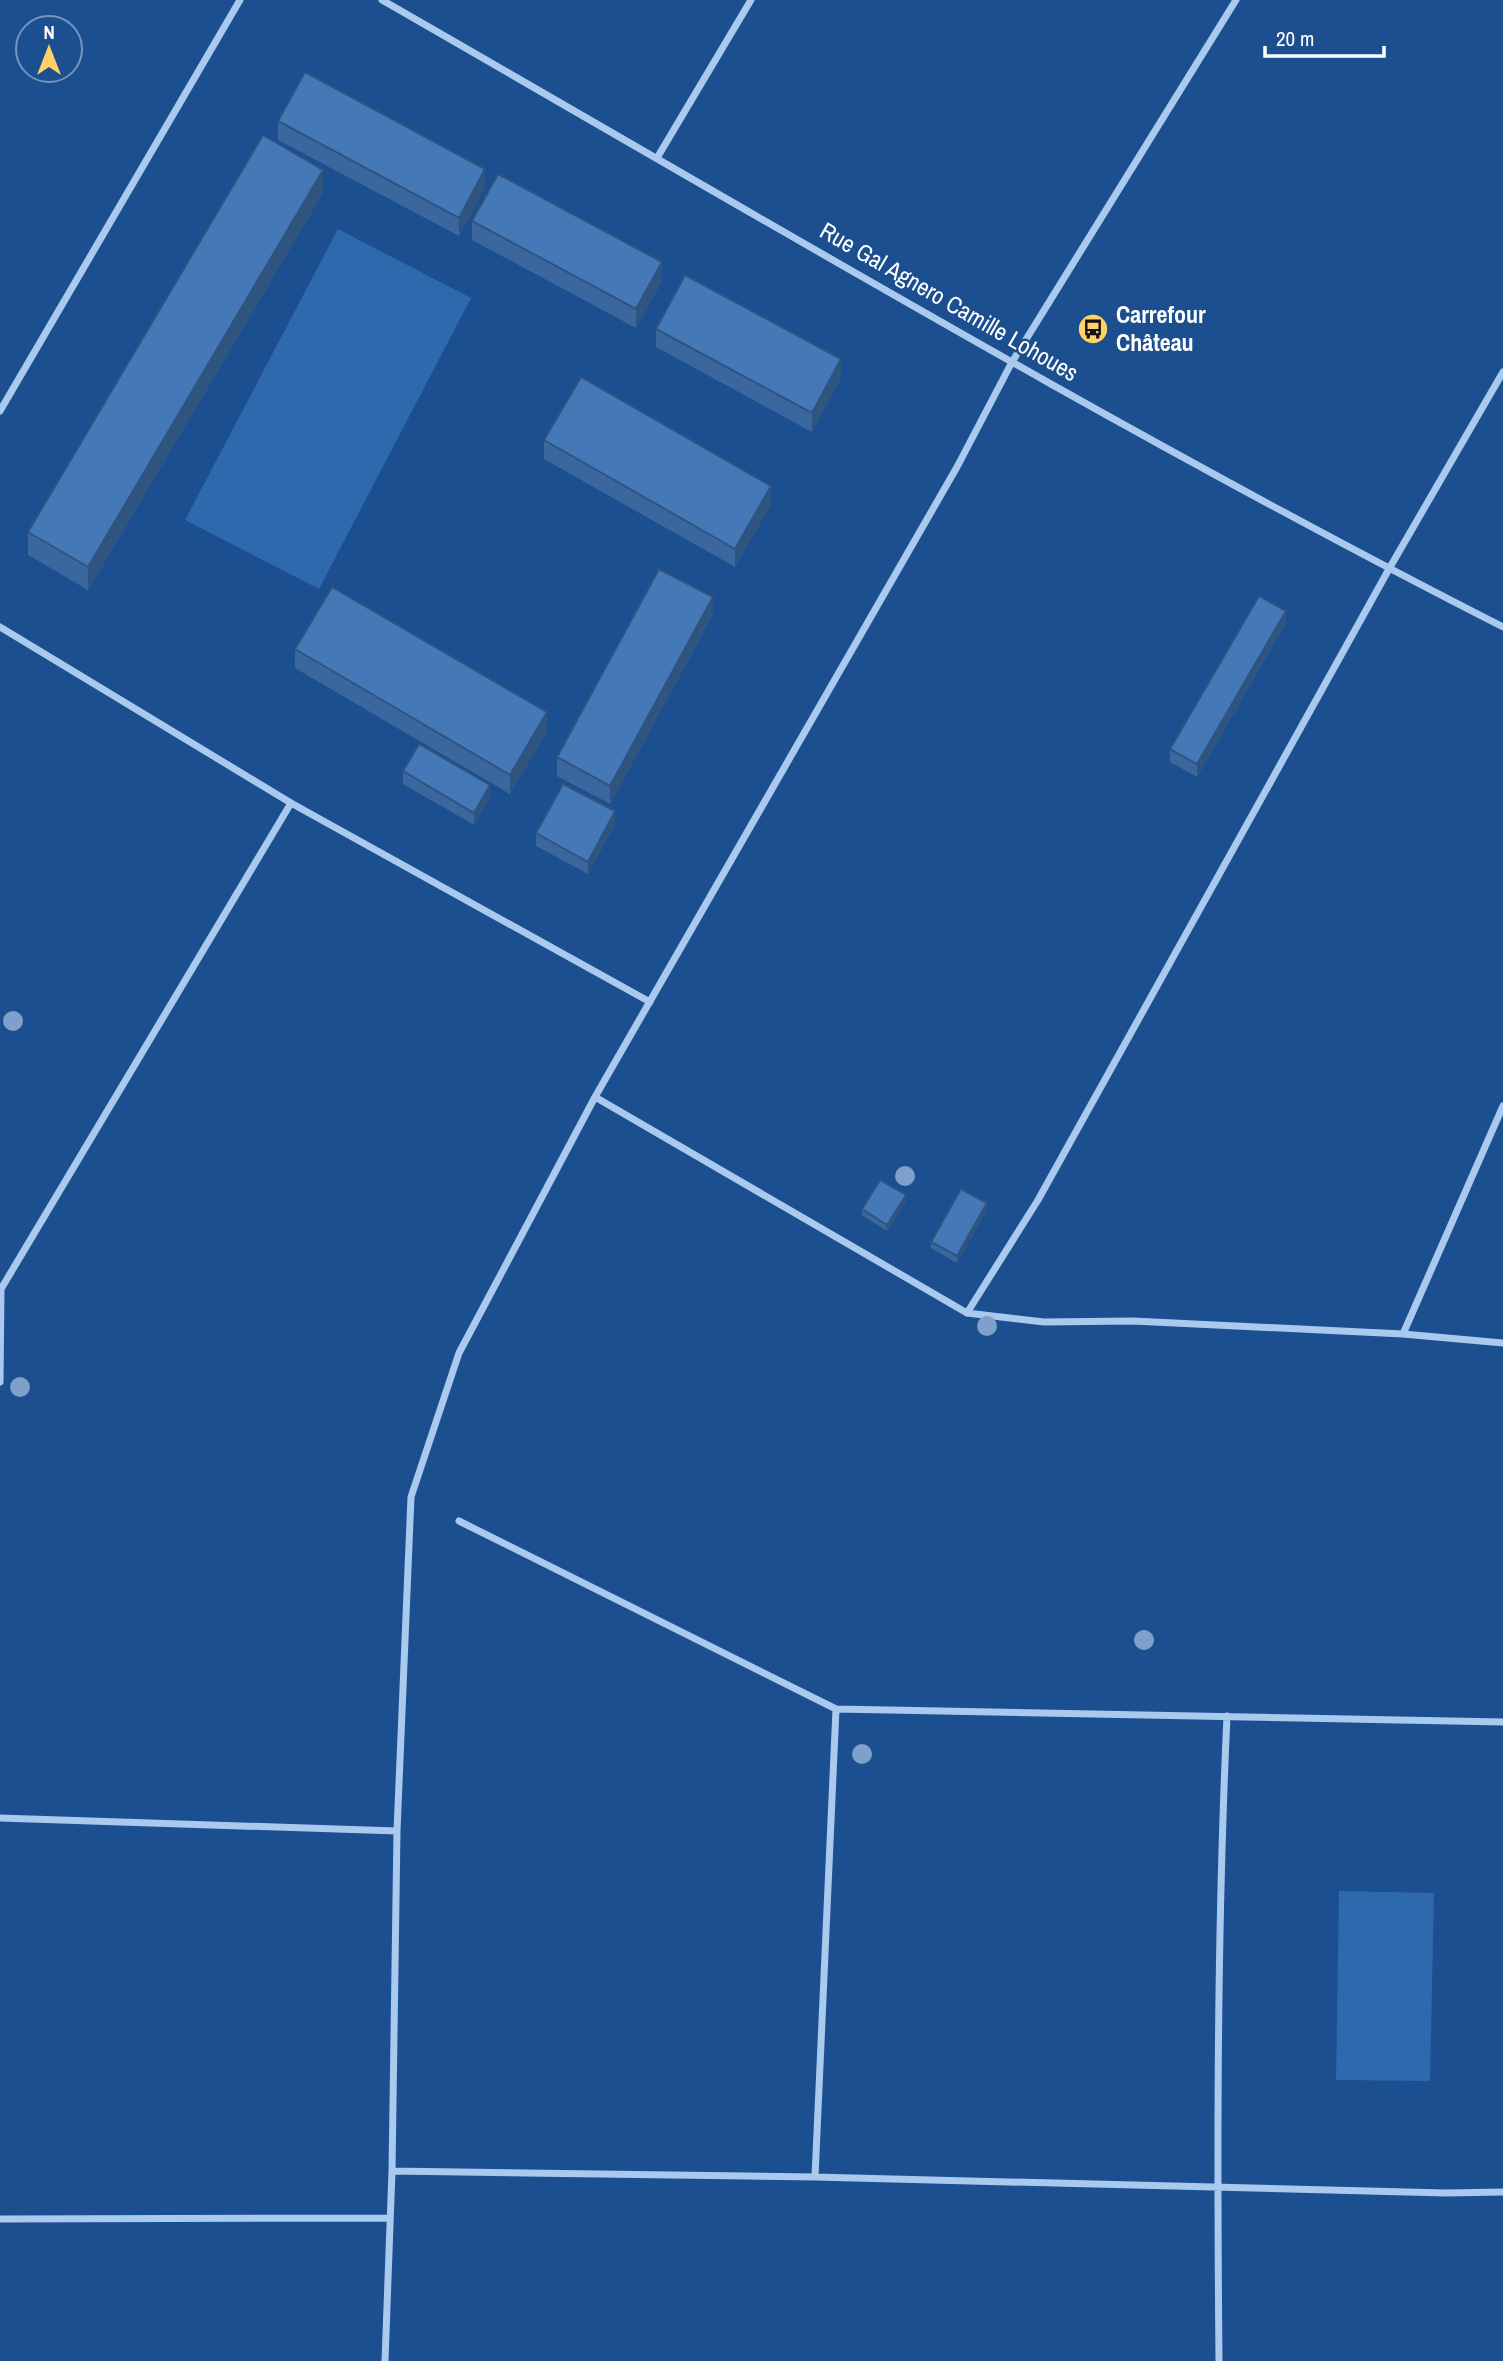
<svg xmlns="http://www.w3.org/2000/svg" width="1503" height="2361" font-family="'Archivo Narrow',sans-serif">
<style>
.green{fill:#2e69ad}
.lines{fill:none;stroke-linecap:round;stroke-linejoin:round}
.street{stroke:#a9c9ee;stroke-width:7}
.tree{fill:#7ea0ca}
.wall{fill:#3a679d}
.shaded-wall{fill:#305480}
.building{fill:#4478b7;stroke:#305480;stroke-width:2}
.labels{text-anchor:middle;stroke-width:5;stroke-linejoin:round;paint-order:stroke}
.street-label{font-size:24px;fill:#fff;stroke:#1b4f8f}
.poi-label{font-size:24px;font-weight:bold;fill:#fff;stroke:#1b4f8f;text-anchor:start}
</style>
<rect width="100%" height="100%" fill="#1b4f8f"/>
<path class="green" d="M338,229L471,298L319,589L185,520Z
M1339,1891L1434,1893L1430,2081L1336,2080Z"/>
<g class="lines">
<path class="street" d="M382,0C753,213 1122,433 1503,627
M657,158L751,0
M0,411L240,0
M0,627L291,803L650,1002
M595,1097L967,1313L1044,1322L1133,1321L1403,1334L1503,1343
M967,1313L1038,1200L1389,569L1503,372
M1403,1334L1503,1106
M0,1382L1,1289L291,803
M459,1521L836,1709L1503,1722
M0,1818L397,1831
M392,2171L815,2177L1446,2193L1503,2192
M815,2177L836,1709
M0,2219L390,2218
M385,2361L392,2171L397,1831L411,1497L459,1353L595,1097L957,467L1012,362L1236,0
M1219,2361C1217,2146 1217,1931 1227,1716"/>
</g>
<g class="tree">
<circle cx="13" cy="1021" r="10"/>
<circle cx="905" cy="1176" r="10"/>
<circle cx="987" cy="1326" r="10"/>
<circle cx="20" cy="1387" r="10"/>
<circle cx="1144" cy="1640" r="10"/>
<circle cx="862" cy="1754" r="10"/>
</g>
<path class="wall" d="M278,121L485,187L459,236L278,140Z
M323,193L88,590L28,555V532Z
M472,221L662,281L636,328L472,240Z
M656,329L841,377L812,432L656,347Z
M544,440L771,504L735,567L544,459Z
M713,615L610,804L557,776V757Z
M1286,623L1197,777L1170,762V749Z
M295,649L547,731L510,794L295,668Z
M403,771L490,797L474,825L403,784Z
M615,824L588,874L536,846V833Z
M906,1202L887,1231L862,1215V1209Z
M987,1210L957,1263L931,1248V1242Z"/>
<path class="shaded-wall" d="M485,169V187L459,236V218Z
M323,170V193L88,590V567Z
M662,262V281L636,328V309Z
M841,359V377L812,432V413Z
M771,486V504L735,567V549Z
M713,597V615L610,804V786Z
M1286,611V623L1197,777V764Z
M547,712V731L510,794V775Z
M490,785V797L474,825V813Z
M615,811V824L588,874V862Z
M906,1195V1202L887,1231V1225Z
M987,1203V1210L957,1263V1256Z"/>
<path class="building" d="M305,72L485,169L459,218L278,121Z
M263,135L323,170L88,567L28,532Z
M498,174L662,262L636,309L472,221Z
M685,275L841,359L812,413L656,329Z
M581,377L771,486L735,549L544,440Z
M659,569L713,597L610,786L557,757Z
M332,587L547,712L510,775L295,649Z
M1259,596L1286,611L1197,764L1170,749Z
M419,744L490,785L474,813L403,771Z
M563,784L615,811L588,862L536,833Z
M880,1180L906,1195L887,1225L862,1209Z
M961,1189L987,1203L957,1256L931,1242Z"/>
<defs>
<g id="bus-disc" transform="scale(1.575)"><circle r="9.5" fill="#ffd166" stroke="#1b4f8f"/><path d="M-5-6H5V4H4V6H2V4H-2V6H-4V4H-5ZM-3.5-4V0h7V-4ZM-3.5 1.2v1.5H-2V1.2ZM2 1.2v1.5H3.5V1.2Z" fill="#111"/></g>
</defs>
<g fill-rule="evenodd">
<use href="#bus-disc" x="1093" y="329"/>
</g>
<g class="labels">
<g class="street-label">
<text transform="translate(949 302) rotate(30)" y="8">Rue Gal Agnero Camille Lohoues</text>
</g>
<g class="poi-label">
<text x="1116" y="323">Carrefour<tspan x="1116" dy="28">Château</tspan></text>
</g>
</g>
<g transform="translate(49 49)"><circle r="33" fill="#1b4f8f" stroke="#7695bc" stroke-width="2"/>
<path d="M0-5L12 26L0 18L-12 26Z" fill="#ffd166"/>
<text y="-10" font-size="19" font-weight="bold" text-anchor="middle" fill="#ffffff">N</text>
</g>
<path d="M1265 46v10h119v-10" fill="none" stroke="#ffffff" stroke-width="3.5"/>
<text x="1276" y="46" font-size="21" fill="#ffffff" stroke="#1b4f8f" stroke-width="5" paint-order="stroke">20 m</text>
</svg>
